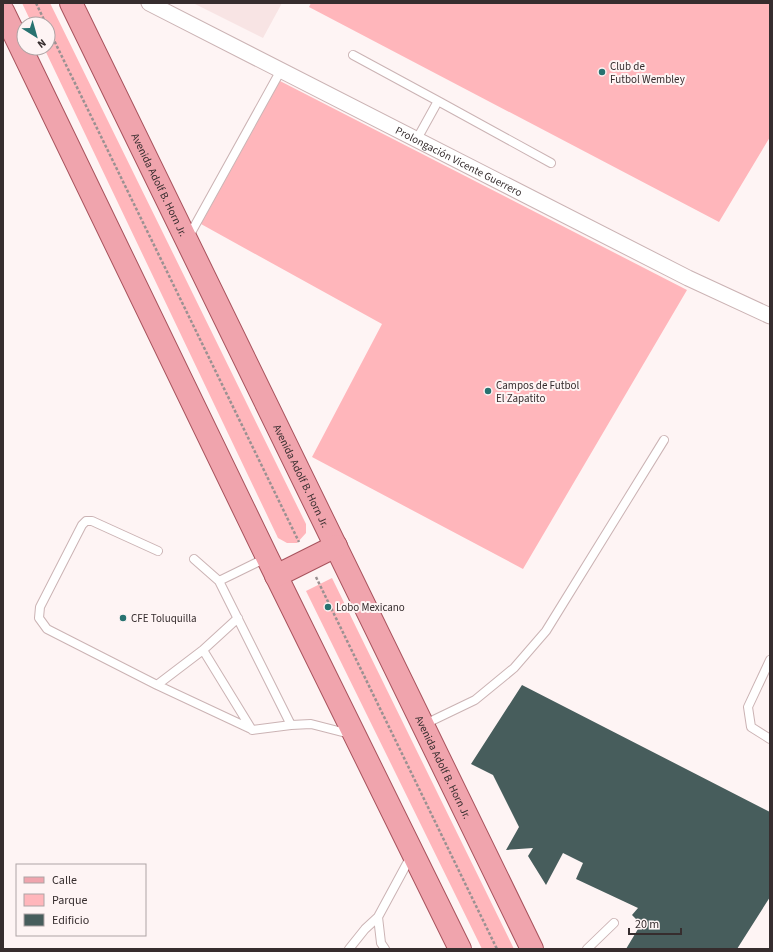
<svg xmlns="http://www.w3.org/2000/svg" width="773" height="952" font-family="'Source Sans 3',sans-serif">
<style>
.built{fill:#f8e4e4}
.green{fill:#ffb6bb}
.building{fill:#475d5c}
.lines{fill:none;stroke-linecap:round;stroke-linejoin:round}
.service-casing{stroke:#cbb3b4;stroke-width:10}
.minor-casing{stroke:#cbb3b4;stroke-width:17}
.primary-casing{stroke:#a8535d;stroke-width:24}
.path{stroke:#9b9192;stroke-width:2.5;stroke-dasharray:3 2;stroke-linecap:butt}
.service{stroke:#fff;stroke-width:8}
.minor{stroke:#fff;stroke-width:15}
.primary{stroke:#f0a4ad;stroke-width:22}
.poi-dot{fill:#287270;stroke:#fef4f4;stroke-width:1.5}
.labels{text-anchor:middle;stroke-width:4;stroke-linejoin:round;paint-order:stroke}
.poi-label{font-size:11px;fill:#362d2e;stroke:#fef4f4;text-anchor:start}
.street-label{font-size:11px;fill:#362d2e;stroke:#fef4f4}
</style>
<rect width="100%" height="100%" fill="#fef4f4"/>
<path class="built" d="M193,3H282L263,38Z"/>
<path class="green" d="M22,3H50L306,524V533L297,543H287L278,538L44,48H48V24H32Z
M311,3H770V137L719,222L309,7Z
M280,81L687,290L523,569L312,457L382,324L201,224Z
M332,578L514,949H482L306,591Z"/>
<path class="building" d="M522,685L770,812V897L737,949H626L641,924L632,915L638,908L576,879L583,863L563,853L546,885L528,856L533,848L506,850L519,827L493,775L471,764Z"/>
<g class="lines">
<g class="service-casing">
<path id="service" d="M353,55L438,101
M417,139L438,101L551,163
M188,238L281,70
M158,551L92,521H86L82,525L40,607L39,618L47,629L157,685L203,650L238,618
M266,558L219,581L291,725L311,724L350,734
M194,559L219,581
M203,650L252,730L291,725
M770,660L748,707L751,727L770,739
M157,685L251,729
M423,725L475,700L514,668L546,631L664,440
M349,949L365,929L378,917
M385,949L381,943L378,917L411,856
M587,949L614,923"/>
</g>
<g class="minor-casing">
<g id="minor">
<path id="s1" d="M149,3L688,278L770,316"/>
</g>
</g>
<g class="primary-casing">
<g id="primary">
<path id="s2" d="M71,3L532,949"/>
<path d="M3,11L267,557L460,949"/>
<path d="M276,576L336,546"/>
</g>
</g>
<path class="path" d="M36,3L46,24
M48,28L299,542
M316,577L497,949"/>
<use href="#service" class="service"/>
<use href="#minor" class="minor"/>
<use href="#primary" class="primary"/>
</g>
<g class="poi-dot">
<circle cx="602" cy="72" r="4"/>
<circle cx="488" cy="391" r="4"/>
<circle cx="328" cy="607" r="4"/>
<circle cx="123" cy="618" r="4"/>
</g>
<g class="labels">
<g class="poi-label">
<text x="610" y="70">Club de<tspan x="610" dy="13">Futbol Wembley</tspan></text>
<text x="496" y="389">Campos de Futbol<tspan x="496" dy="13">El Zapatito</tspan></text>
<text x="336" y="611">Lobo Mexicano</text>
<text x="131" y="622">CFE Toluquilla</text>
</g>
<g class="street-label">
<text dy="4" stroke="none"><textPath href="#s1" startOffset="348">Prolongación Vicente Guerrero</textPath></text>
<text dy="4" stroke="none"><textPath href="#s2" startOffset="202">Avenida Adolf B. Horn Jr.</textPath></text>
<text dy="4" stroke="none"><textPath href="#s2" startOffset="526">Avenida Adolf B. Horn Jr.</textPath></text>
<text dy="4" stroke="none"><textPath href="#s2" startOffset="850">Avenida Adolf B. Horn Jr.</textPath></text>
</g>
</g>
<rect width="773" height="952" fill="none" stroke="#362d2e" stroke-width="8"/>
<rect x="16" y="864" width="130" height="72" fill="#fef4f4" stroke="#aea4a5"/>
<rect x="24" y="877" width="20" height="6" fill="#f0a4ad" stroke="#aea4a5"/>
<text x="52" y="884" font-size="12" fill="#362d2e">Calle</text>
<rect x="24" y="894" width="20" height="12" fill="#ffb6bb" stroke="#aea4a5"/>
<text x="52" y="904" font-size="12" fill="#362d2e">Parque</text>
<rect x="24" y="914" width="20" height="12" fill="#475d5c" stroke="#aea4a5"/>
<text x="52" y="924" font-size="12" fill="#362d2e">Edificio</text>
<g transform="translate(36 36) rotate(143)"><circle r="19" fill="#fef4f4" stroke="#aea4a5"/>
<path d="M0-3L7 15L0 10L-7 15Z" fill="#287270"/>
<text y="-6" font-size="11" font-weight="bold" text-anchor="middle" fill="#362d2e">N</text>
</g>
<path d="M629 928v6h52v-6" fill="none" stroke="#362d2e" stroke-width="2"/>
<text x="635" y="928" font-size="12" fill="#362d2e" stroke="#fef4f4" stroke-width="3" paint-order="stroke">20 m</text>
</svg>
